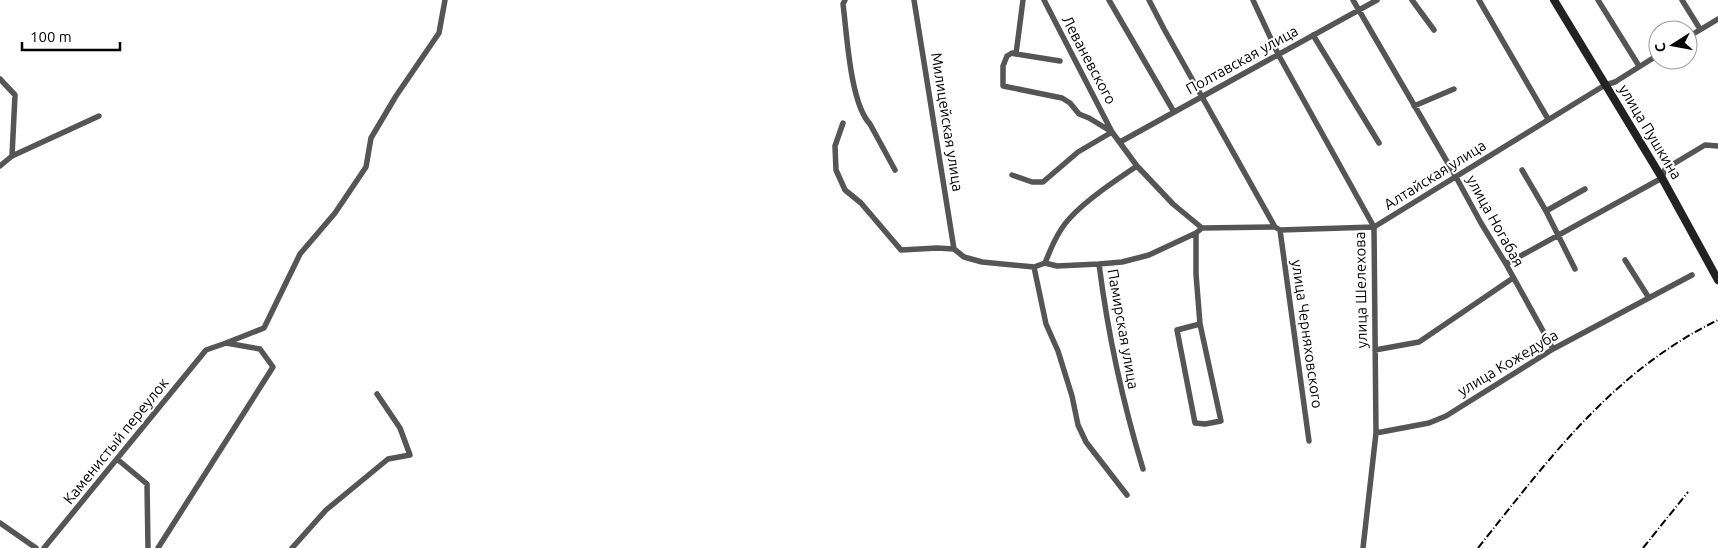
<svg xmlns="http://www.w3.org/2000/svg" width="1718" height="548" font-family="Ubuntu,sans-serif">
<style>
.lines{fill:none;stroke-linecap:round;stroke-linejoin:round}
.street{stroke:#555;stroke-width:5.5}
.secondary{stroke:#222;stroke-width:8}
.rail{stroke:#000;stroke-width:2;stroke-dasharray:8 2.5 1 2.5;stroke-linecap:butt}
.labels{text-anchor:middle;stroke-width:4;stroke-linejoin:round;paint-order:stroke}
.street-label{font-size:15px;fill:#000;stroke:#fff}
</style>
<rect width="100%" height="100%" fill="#fff"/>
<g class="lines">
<path class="street" d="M845,0L843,4C847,34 850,103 870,124L895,170
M914,0L954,249
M1023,0L1016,54L1060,61
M1044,0L1112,132L1137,166L1173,204L1202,228
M1109,0L1174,112
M1149,0L1164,29L1275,227
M1253,0L1278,54L1374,227L1376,433L1363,548
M1353,0L1456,177L1481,223L1506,264L1553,349
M1412,0L1434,30
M1479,0L1548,119
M1598,0L1639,66
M1682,0L1700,29
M1313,35L1379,143
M1688,37L1718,19
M0,79L15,95L12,156
M1414,106L1454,89
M843,123L835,146L836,170L845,190L861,203L901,250L937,248L954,249L964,257L982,262L1034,267L1045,263C1051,248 1058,231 1069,219C1086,200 1116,180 1137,166
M1120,142L1377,0
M0,166L12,156L99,116
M1522,170L1546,211L1575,269
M1012,175L1032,182H1043L1078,152L1112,132L1089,118L1079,114L1070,103L1062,98L1003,86V66L1007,56L1012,53L1016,54
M1546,211L1585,189
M1202,228L1275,227L1280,230L1374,227L1605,85L1615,82L1658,55
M1280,230L1309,441
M1625,260L1649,298
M1045,263L1057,266L1099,264
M1506,264L1662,178L1665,169L1705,145L1718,146
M1034,267L1046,324L1058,351L1072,396L1078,425L1086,442L1127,495
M1200,324L1177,330L1195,423L1205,424L1221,421L1200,324L1196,274V233L1202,228
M226,343L264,328L300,254L335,213L366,167L371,138L396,96L439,33L445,0
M1375,350L1419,342L1513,278
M1376,433L1429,423L1446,416L1553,349L1692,275
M117,459L147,484L148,548
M1143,469C1122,400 1108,335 1099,264L1122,262L1149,255L1196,233
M0,523L36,548
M44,548L206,350L226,343L260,349L273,367L158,548
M292,548L326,510L388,459L410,455L400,428L377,394"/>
<path class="secondary" d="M1554,0L1662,178L1718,280"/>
<path class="rail" d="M1478,548C1549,459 1613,371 1718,320
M1643,548L1688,492"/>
</g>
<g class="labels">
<g class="street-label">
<text transform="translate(1089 60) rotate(62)" y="5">Леваневского</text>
<text transform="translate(1242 60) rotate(-29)" y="5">Полтавская улица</text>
<text transform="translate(947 122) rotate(81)" y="5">Милицейская улица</text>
<text transform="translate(1650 132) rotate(59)" y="5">улица Пушкина</text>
<text transform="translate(1435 175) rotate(-32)" y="5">Алтайская улица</text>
<text transform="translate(1495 221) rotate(61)" y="5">улица Ногабая</text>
<text transform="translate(1361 290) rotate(-91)" y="5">улица Шелехова</text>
<text transform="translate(1123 329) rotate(80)" y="5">Памирская улица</text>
<text transform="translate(1307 334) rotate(82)" y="5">улица Черняховского</text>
<text transform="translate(1508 363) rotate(-31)" y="5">улица Кожедуба</text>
<text transform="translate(116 441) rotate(-51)" y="5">Каменистый переулок</text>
</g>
</g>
<g transform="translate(1673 45) rotate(259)"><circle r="24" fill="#ffffff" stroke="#999999"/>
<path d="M0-4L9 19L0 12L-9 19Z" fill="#000000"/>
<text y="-8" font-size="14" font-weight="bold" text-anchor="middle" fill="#000000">С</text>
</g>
<path d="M22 42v8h98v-8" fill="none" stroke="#000000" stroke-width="2.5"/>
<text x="30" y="42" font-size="15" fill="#000000" stroke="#ffffff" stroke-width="4" paint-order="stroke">100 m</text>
</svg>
